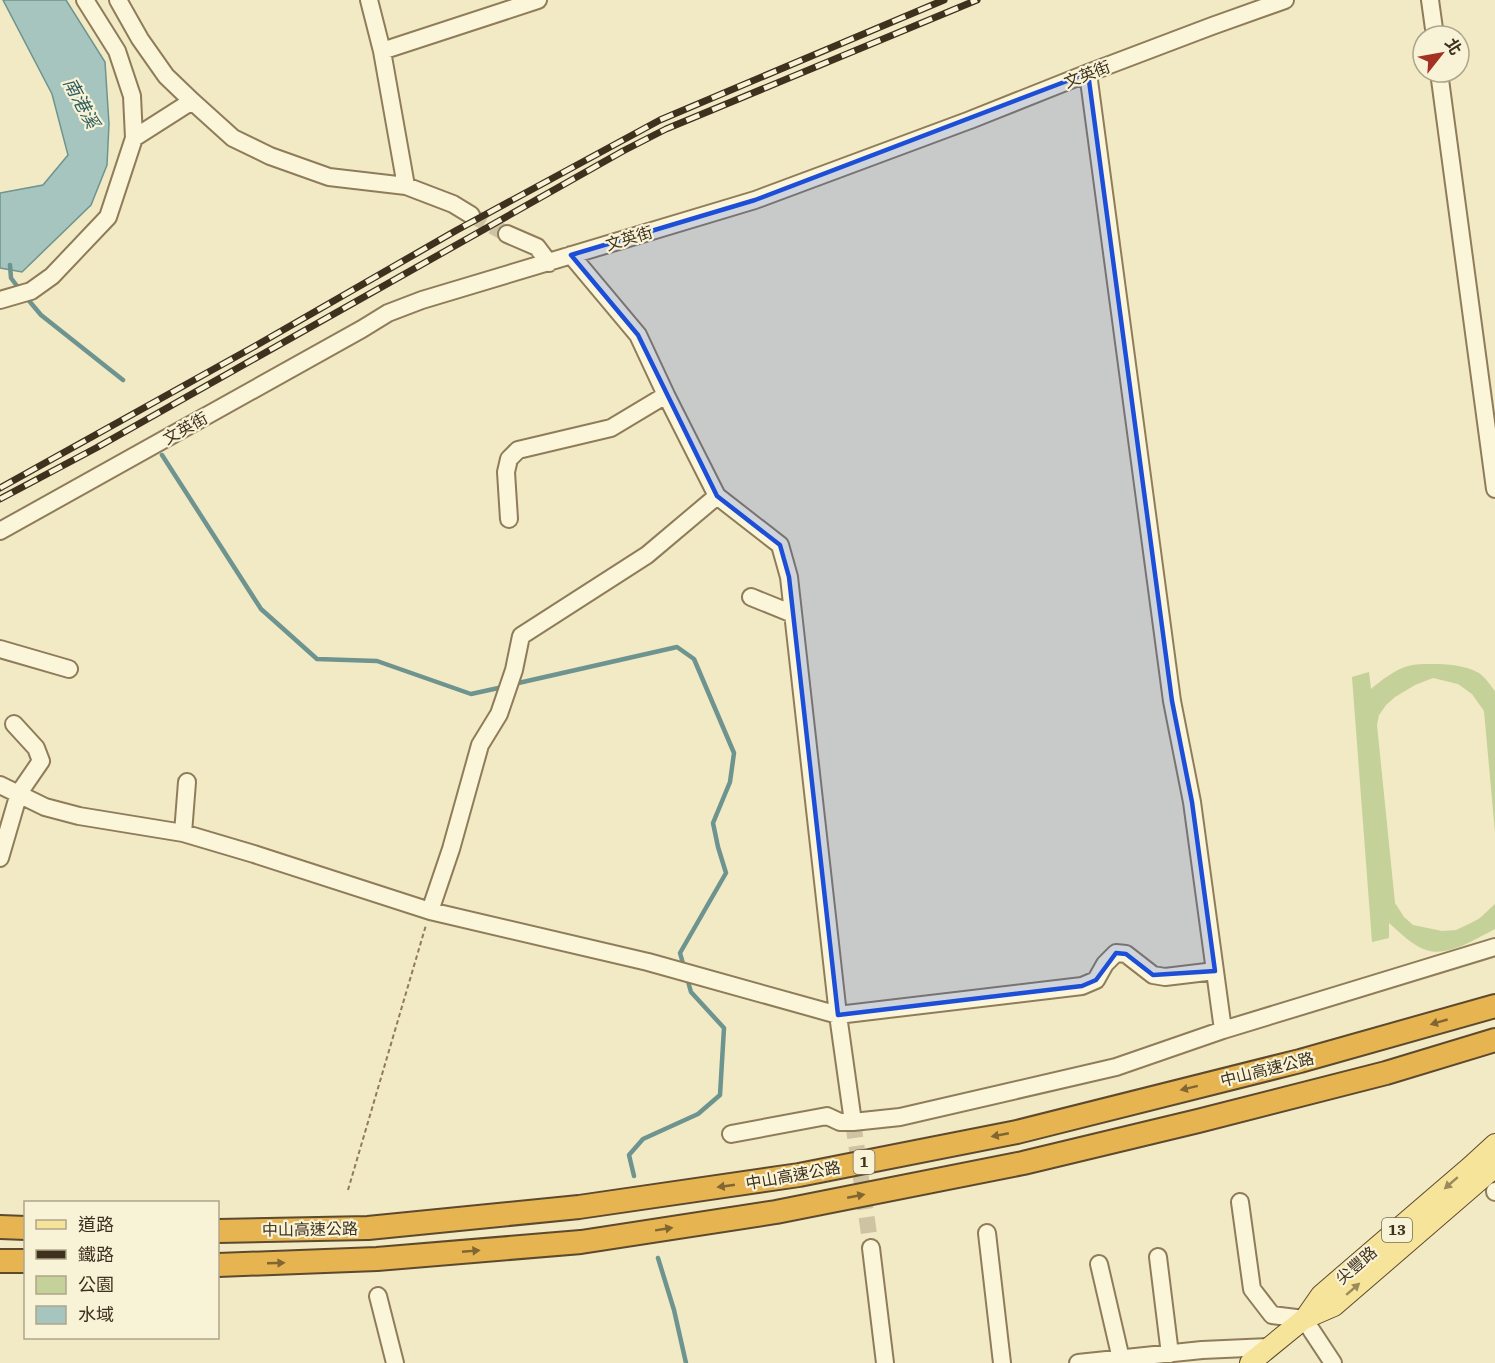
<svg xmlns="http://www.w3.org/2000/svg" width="1495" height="1363" font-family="'IBM Plex Serif','Noto Sans TC',serif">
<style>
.green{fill:#c4d198}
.water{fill:#a7c5bf;stroke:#6d948f;stroke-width:1.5}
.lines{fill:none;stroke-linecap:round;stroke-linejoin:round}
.stream{stroke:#6d948f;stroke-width:4.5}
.minor-tunnel{stroke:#cec4a4;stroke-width:16;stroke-dasharray:16 8;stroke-linecap:butt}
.minor-casing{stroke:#8f7c59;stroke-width:20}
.major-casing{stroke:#5c492e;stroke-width:22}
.highway-casing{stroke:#5c492e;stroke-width:26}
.path{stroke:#8f7c59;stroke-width:2;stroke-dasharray:4.5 3;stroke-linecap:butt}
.minor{stroke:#fbf5da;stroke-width:16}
.major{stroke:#f7e49b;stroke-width:20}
.highway{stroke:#e6b551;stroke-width:22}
.rail-casing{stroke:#3e311e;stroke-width:7}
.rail{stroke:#f8f2d6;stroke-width:4.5;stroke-dasharray:14;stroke-linecap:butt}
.oneway{fill:#816632}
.oneway2{fill:#9a8a5c}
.marked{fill:#1d4ed8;fill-opacity:0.2;stroke:#1d4ed8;stroke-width:4.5;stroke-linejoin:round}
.labels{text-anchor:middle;stroke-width:4.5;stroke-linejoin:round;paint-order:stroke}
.shield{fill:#f8f2d6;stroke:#766b55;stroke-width:1.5}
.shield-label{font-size:15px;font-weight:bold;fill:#3e311e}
.street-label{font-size:16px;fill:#3e311e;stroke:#f8f2d6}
.water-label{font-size:18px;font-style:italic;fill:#2d5c5f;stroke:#f8f2d6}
</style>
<rect width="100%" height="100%" fill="#f2e9c5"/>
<path class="green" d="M1432,664C1447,664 1465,665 1479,673C1485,677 1490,685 1495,691V832L1484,711L1472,694L1458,684L1433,678L1415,685L1395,697L1386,705L1379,715L1377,725L1395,903L1404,917L1413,925L1442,931L1456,930L1471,923L1480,918L1495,904V929C1473,940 1443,961 1419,947C1408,941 1398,931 1389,923V938L1372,942L1352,677L1369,672L1371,689C1382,680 1394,670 1408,666C1415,664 1424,664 1432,664Z"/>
<path class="water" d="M3,0H66L105,62L109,124L107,165L91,205L22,272L0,268V193L43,185L68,155L52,94Z"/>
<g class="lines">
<path class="stream" d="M10,265L11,278L20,290
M25,296L41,315L123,380
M162,455L261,609L317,659L377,661L471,694L503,687
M514,684L677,647L694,659L734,753L730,782L713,823L718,847L726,873L680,953L684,967
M634,1176L629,1155L643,1139L698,1114L720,1095L724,1028L691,992L687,978
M658,1258L674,1310L686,1363"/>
<path class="minor-tunnel" d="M471,215L507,234
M853,1122L871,1248"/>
<g class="minor-casing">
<path id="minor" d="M118,0L140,39L166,76L192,101L233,138L270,156L329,177L406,186L453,204L471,215
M369,0L382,51L406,186
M1430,0L1435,36
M382,51L538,0
M1439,72L1495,489
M1088,73L1172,701L1192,802L1223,1030
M134,138L192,101
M507,234L537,247L549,263
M571,255L638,335L666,395L717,496L780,545L789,577L838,1015L853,1122
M0,300L31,291L52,276L108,217L134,138L132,96L117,51L85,0
M509,519L506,472L509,459L518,450L611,428L666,395
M0,531L362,329L388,313L422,300L755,200L970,120L1088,73L1212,26L1285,0
M751,597L793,614
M0,649L69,669
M0,785L45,807L79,816L183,833L254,854L430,911L648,962L838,1015L1082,986L1096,980L1105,964L1116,953L1126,954L1153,975L1165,977L1215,971
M183,833L187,782
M0,858L19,793L41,761L36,748L14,724
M430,911L451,849L480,745L499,714L514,670L521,636L647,555L717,496
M731,1134L827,1116L840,1122H853L900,1117L1116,1067L1223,1030L1495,947
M1495,1191V1192
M1240,1202L1252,1289L1272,1315L1304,1319L1333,1363
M987,1233L1002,1363
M871,1248L885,1363
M1158,1257L1170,1354
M1099,1264L1121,1359
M378,1296L395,1363
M1078,1363L1202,1350L1269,1347"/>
</g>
<g class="major-casing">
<path id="major" d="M1305,1318L1321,1295L1471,1166L1495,1144
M1250,1363L1304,1319L1334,1306L1495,1167"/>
</g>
<g class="highway-casing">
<path id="highway" d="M0,1227L26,1228
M218,1231L368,1228L579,1207L799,1175L1017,1132L1300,1061L1495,1006
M0,1261H26
M218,1265L377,1259L581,1242L776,1212L1023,1163L1198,1121L1386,1073L1495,1040"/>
</g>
<path class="path" d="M348,1190L426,925"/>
<use href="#minor" class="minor"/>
<use href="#major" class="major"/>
<use href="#highway" class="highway"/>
<g class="rail-casing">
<path id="rail" d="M0,488L257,345L457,230L660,120L944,0
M0,499L96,448L623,151L666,129L977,0"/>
</g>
<use href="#rail" class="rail"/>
</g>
<defs><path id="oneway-solid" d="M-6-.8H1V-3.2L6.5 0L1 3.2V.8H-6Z" transform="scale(1.5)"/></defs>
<g class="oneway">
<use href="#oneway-solid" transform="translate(1439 1022) rotate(164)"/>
<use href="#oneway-solid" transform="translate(1189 1088) rotate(166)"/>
<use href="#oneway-solid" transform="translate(1000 1135) rotate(169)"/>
<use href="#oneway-solid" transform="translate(726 1186) rotate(172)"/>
<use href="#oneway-solid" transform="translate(856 1196) rotate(-11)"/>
<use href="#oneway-solid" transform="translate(664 1229) rotate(-9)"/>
<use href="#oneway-solid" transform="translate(471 1251) rotate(-5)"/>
<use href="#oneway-solid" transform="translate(276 1263) rotate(-2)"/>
</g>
<g class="oneway2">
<use href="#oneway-solid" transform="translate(1451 1183) rotate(139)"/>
<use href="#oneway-solid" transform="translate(1353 1289) rotate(-41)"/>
</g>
<path class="marked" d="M1088,73L1172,701L1192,802L1215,971L1153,975L1126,954L1116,953L1096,980L1082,986L838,1015L789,577L780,545L717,496L638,335L571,255L755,200Z"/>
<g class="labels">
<g class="shield">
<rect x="853.5" y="1150" width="21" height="24" rx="4.5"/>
<rect x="1382" y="1218" width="30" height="24" rx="4.5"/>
</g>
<g class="shield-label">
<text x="864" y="1167">1</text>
<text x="1397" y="1235">13</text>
</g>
<g class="street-label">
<text transform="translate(1087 74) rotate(-21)" y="6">文英街</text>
<text transform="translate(629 238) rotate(-17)" y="6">文英街</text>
<text transform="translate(185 428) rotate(-29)" y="6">文英街</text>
<text transform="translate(1267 1069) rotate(-14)" y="6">中山高速公路</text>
<text transform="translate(793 1175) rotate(-10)" y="6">中山高速公路</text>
<text transform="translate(310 1229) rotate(-1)" y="6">中山高速公路</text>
<text transform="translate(1356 1265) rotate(-41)" y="6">尖豐路</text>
</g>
<g class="water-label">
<text transform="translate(81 103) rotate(62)" y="6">南港溪</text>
</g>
</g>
<rect x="24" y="1201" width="195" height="138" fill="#f8f2d6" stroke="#aea58c" stroke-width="1.5"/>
<rect x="36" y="1220" width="30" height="9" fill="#f7e49b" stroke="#aea58c" stroke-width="1.5"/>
<text x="78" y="1231" font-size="18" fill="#3e311e">道路</text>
<rect x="36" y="1250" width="30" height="9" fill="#3e311e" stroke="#aea58c" stroke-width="1.5"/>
<text x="78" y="1261" font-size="18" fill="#3e311e">鐵路</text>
<rect x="36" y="1276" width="30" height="18" fill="#c4d198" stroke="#aea58c" stroke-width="1.5"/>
<text x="78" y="1291" font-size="18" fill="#3e311e">公園</text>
<rect x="36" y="1306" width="30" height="18" fill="#a7c5bf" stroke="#aea58c" stroke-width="1.5"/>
<text x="78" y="1321" font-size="18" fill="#3e311e">水域</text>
<g transform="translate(1441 54) rotate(59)"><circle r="28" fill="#f8f2d6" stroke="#aea58c" stroke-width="1.5"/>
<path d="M0-4.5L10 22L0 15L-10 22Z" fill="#a33124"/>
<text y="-9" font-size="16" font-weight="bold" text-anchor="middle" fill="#3e311e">北</text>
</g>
</svg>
